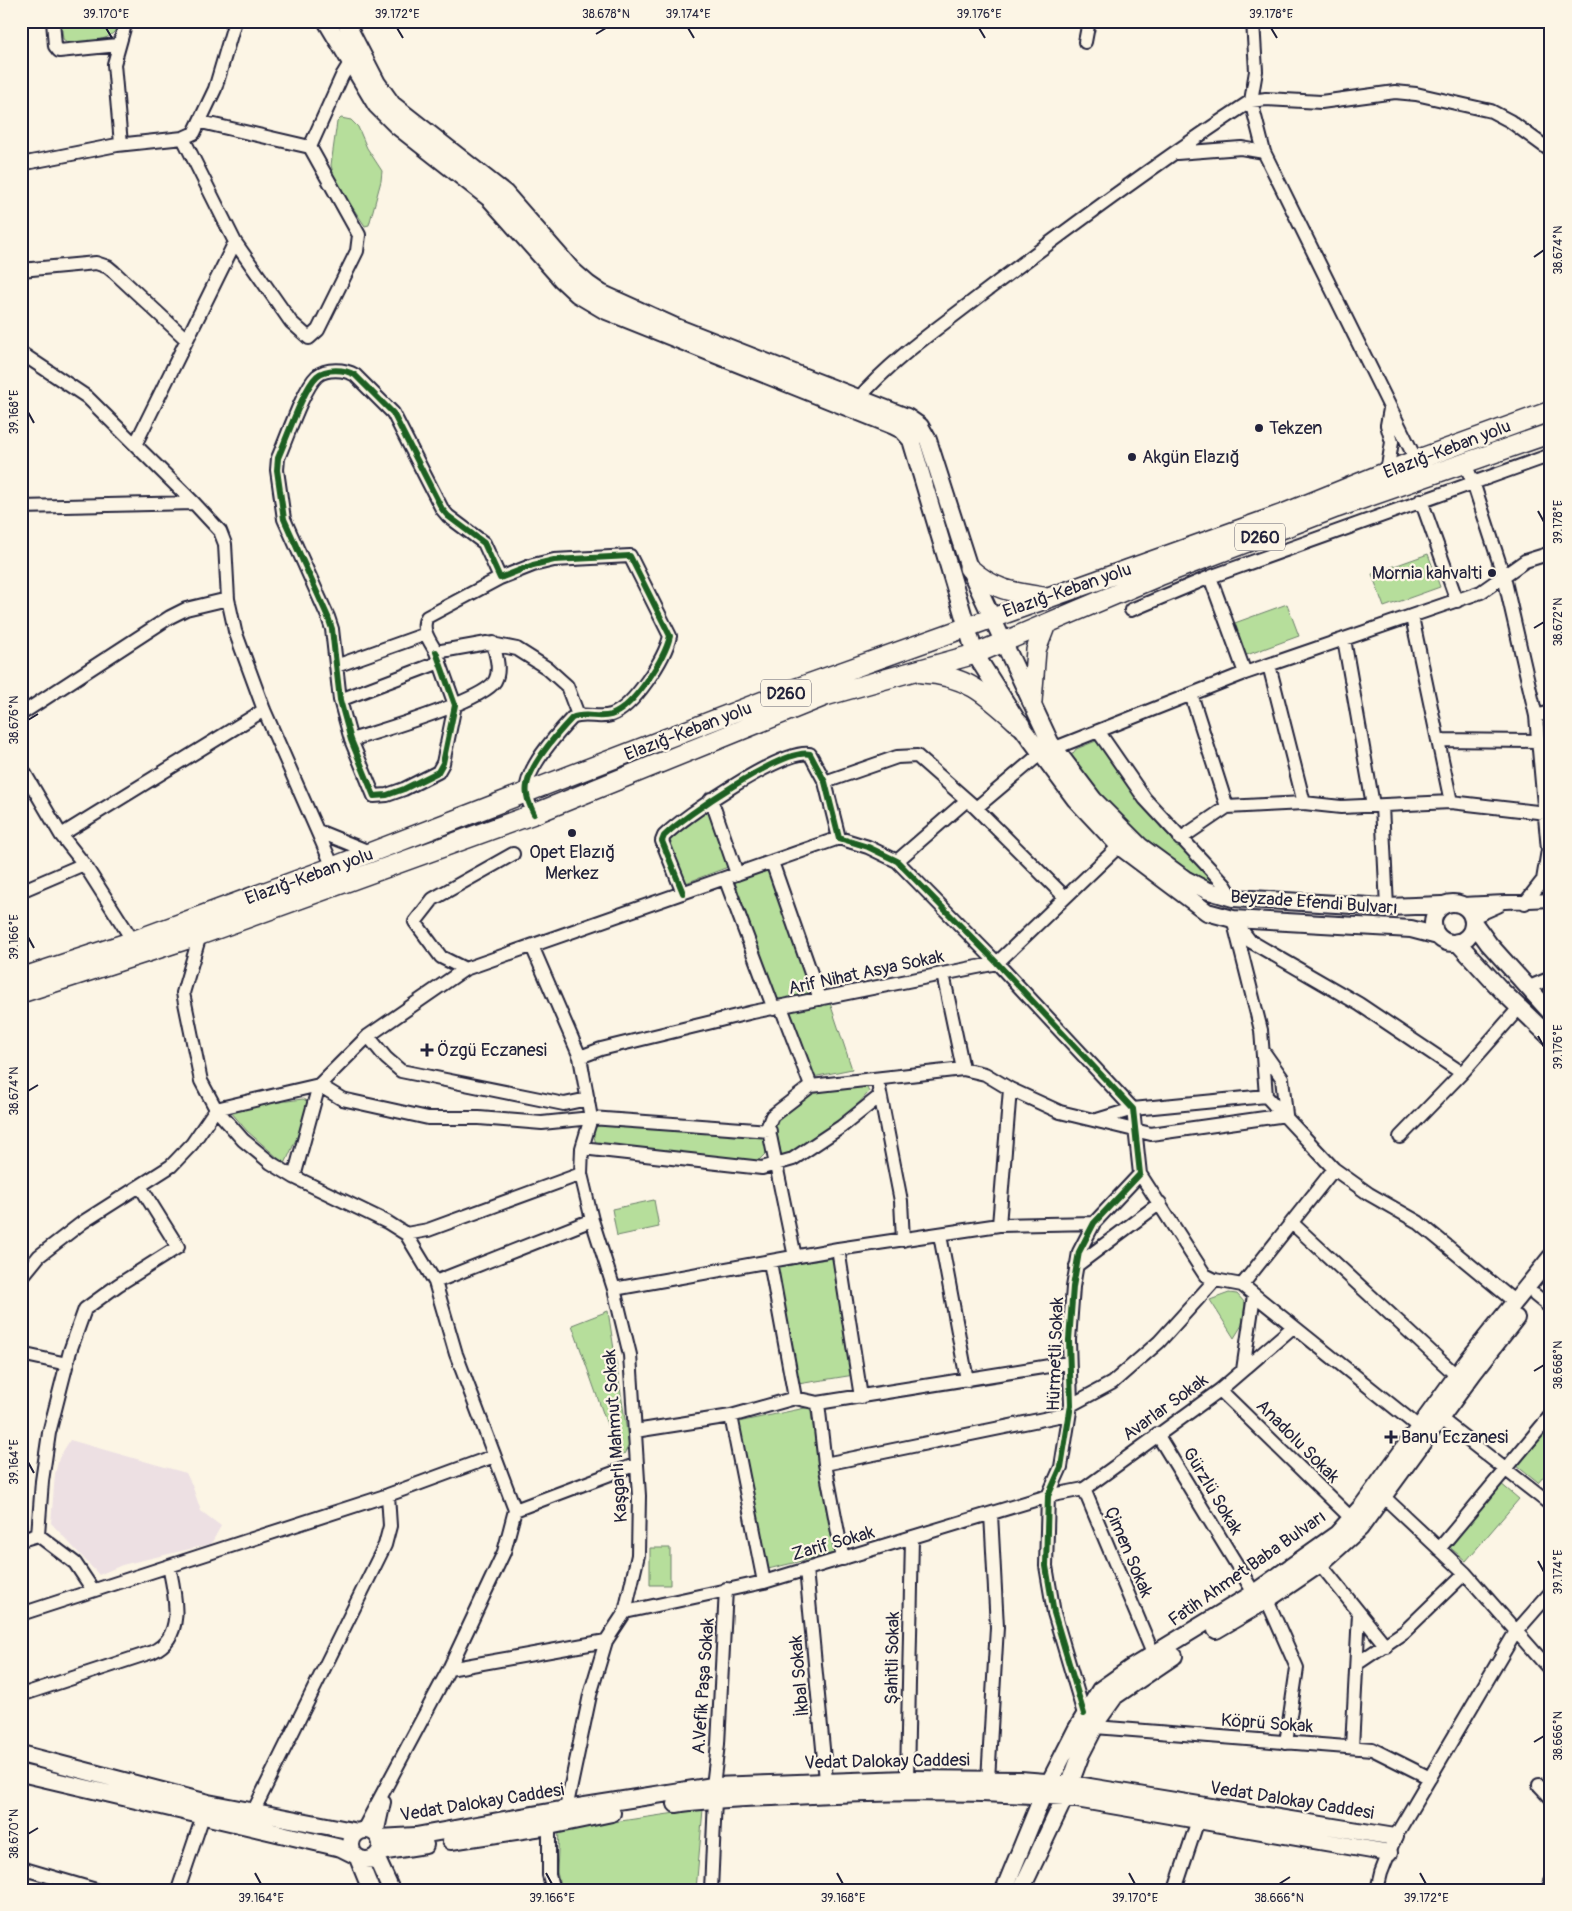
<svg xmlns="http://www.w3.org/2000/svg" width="1572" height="1911" font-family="Pangolin,sans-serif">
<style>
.built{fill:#ede0e3}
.green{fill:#b6de9b;stroke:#6c806b}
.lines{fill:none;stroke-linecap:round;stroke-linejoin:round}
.minor-casing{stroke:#22223b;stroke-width:16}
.major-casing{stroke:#22223b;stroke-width:20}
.highway-casing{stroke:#22223b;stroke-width:22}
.minor{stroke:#fcf5e5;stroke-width:12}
.major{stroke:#fcf5e5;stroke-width:16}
.highway{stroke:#fcf5e5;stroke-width:19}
.cycleway-casing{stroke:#fcf5e5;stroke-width:9}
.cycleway{stroke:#1b5e20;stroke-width:6}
.ticks{fill:none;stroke:#22223b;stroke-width:2}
.poi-dot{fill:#22223b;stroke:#fcf5e5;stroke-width:2}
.labels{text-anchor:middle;stroke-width:4.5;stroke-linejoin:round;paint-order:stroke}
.shield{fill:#fcf5e5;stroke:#63616e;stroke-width:1}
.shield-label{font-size:16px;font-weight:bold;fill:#22223b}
.poi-label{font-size:18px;fill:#22223b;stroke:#fcf5e5;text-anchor:start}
.street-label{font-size:18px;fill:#22223b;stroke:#fcf5e5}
.neatline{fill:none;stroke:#22223b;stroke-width:2}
.ticks-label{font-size:12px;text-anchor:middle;fill:#22223b}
</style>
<rect width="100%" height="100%" fill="#fcf5e5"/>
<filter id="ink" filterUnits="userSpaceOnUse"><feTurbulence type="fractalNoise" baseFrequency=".02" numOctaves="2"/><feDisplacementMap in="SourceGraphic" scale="10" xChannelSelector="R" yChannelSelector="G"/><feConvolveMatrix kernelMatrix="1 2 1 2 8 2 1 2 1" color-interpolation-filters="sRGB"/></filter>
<g filter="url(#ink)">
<path class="built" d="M70,1440L186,1473L192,1485L201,1511L221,1526L211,1544L122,1565L99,1575L51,1523L55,1474L59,1458Z"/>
<path class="green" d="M61,21H120C113,45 89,40 67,42L63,39Z
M341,118L351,120L358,127L367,148L382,171L381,181L369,225L365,226L335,181L331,165L337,122Z
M1428,554L1440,587L1384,607L1372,574Z
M1287,604L1299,636L1244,656L1232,624Z
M1096,741L1162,829L1223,888C1212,884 1201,879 1191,874C1145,847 1101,799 1071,756L1076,749Z
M706,805L728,867L683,884L665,838Z
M769,867L812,992L776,1000L734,879Z
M829,1000L852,1069L813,1077L788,1010Z
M865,1084L869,1092C845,1120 813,1139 782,1158L774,1120L815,1089Z
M303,1099L308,1102L309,1110L285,1164L247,1131L231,1112L256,1105Z
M598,1124L765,1137L768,1151L758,1161L596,1144L593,1133Z
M654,1200L659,1227L617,1236L612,1209Z
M833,1258L854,1375L798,1384L776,1272L778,1267Z
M1229,1293L1237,1294L1245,1303L1242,1325L1234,1338L1210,1300Z
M608,1311L629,1445L624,1454L617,1453L572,1325Z
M810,1407L835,1553L768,1569L738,1422Z
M1551,1424V1468L1538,1483L1517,1466Z
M1500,1483L1519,1499L1466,1561L1447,1545Z
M650,1548H670V1585H650Z
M703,1809L696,1890H561L557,1872L559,1830Z"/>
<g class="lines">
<g class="minor-casing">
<path id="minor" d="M53,21L55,46L59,51L118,45
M1253,21L1256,71L1251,101L1264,152L1416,460
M1085,42L1089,21
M201,122L310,147L342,76L350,63
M183,138L235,242L291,322L309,338L318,330L357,251L359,235L310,147
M121,144L114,64L126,21
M1177,153L1241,148L1264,152
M21,164L117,145L183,138L194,133L215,89L235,21
M21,270L96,263L108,267L114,272L187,340
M21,353L87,397L194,503
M858,399C893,358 940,327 982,294C1070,227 1159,161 1251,101L1266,99L1321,102L1395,92L1416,94L1491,111L1510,121L1551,151
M136,443L235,242
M1465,464L1473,482L1504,577L1536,716L1548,850L1543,880L1525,903
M1387,472L1392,442L1387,425L1390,409
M1421,500L1457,601
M21,507L194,503L220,531L225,544L228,599L235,631L264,710L333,867
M1210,577L1245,673
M500,578L427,617C420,629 430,641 436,652L487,643L517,649L547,668L567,686L578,715
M1131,610L1210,577L1551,455
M1412,617L1451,802
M1344,639L1373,805
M436,652L455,705L443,763L438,772L404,789L387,795L374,796L351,740L340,700L332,629L328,617L284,519L277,470L278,458C287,438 303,389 317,376C326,368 345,369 355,375L393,413L442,509L448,516L484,543L500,578L533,565L554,560L630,556L670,636C665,658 634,707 611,715C598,719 584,712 572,718C557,734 522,772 527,795C528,802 531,808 534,814
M1269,665L1304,803
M336,666L426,634
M1191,694L1227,807
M340,700L440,662
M21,714L170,617L186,609L228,599
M1536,716L1551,712
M1098,731L1145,799L1225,885L1233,898
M351,740C379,731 482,702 495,681C501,670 496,655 493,643
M1438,740L1538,741
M1055,748L1245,673L1481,592L1525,561L1551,553
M21,767L61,835L84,864L133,941
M825,782L897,757L917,756L976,808L1065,897
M711,799L737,874
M1382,806L1387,907
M976,808L1040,754
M318,831L372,853
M61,835L264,710
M1180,839L1227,807L1304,803L1341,807L1451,802L1546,813
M513,854L433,899L415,922L441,957L465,969L839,838
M897,861L967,800
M772,862L820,999
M725,878L774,1009
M21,891L84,864
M683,893L662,841L664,836C684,816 783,748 810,754L825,782L839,838L868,847L897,861L997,963L1133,1109L1140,1174L1094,1223L1079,1252L1073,1287L1069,1340L1071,1405L1061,1467L1048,1496L1046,1566L1054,1613L1084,1714
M1462,904L1551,900
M1473,917L1498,906
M1233,919L1261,1030L1266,1096L1334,1169L1369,1194L1418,1222L1515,1302
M1236,923L1250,941L1359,1004L1462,1073
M200,935L183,993L201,1081L216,1109L243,1140L271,1163L294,1177L387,1222L406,1234L435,1282L456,1354L515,1510L504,1552L449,1669L363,1830
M532,946L580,1057L591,1118L582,1148L581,1174L592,1220L614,1289L630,1355L639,1496L638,1555L625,1612L606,1641L590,1695L566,1809
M943,974L963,1069
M1527,988L1551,978
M781,1007L811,1086L772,1116L768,1126L795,1257
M368,1036L386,1058L401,1071L564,1104L588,1099
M1263,1051L1282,1078L1286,1115
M580,1057L601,1049L753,1012L997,963L1119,846
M811,1086L963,1069L985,1074L1010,1089L1060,1112L1151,1134L1286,1115
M879,1088L901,1201L903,1240
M1097,1120L1133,1109L1266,1096
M1400,1137L1462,1073L1519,1008
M582,1148L762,1168L793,1159L841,1127L880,1096
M1140,1174L1205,1275L1215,1280L1242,1285L1420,1428
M294,1177L319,1085L368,1036L465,969
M1292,1223L1457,1376
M999,1225L1010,1089
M406,1234L428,1230L581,1174
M940,1235L967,1380
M838,1249L861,1397
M770,1262L795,1398
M1076,1266L1160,1203
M21,1278L39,1256L83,1222L171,1166L192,1144L216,1109L319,1085L342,1099L428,1118H479L542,1123L591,1118L770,1131
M435,1282L592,1220
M1242,1285L1334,1169
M614,1289L838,1249L999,1225L1094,1223
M1535,1295L1551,1308
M21,1354L67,1364
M1243,1370L1254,1295
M1220,1390L1351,1518
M818,1403L825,1464L843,1559
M1071,1405L1112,1383L1159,1342L1215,1280
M731,1416L764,1582
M1441,1419L1551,1505
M635,1431L731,1416L795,1398L818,1403L1068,1363
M1157,1434L1254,1593
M825,1464L1068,1414
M1084,1489L1154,1656
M1384,1497L1465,1573L1551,1671
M515,1510L637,1464
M21,1540L38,1535
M1439,1549L1551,1415
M1320,1564L1386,1646
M806,1569L826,1780
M93,1590L75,1563L38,1535L42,1481L49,1433L70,1351L85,1309L118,1285L178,1247L140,1186
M1267,1600L1297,1668L1286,1743
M625,1612L764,1582L1048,1496L1084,1489L1220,1390L1293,1327
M21,1614L388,1495L494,1456
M1358,1663L1404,1632L1465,1573
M449,1669L606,1641
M21,1695L152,1652C186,1637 175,1595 169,1566
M1095,1727L1372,1749L1430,1778
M1352,1747L1359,1613
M907,1779L912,1538
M988,1780L997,1627L991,1514
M1539,1785L1551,1798
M713,1786L718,1744L726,1589
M253,1812L385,1545L390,1526L388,1495
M549,1826V1875L553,1890
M377,1834L384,1802
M21,1868L96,1890
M178,1890L203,1816
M711,1890L715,1799
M1175,1890L1198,1820
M1377,1890L1381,1873L1395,1837L1515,1633L1551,1592
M1548,1890L1551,1882"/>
</g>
<g class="major-casing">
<path id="major" d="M326,21L376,105L397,126L490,199L562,280L577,294L604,310L894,426L902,430L911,440L975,654L1020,725L1075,799L1119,846L1207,912L1233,919L1411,929L1438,936
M345,21L377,83L392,104L505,193L572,270L588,284L601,293L676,327L907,417L920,426L928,440L969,568L1050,742L1094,800L1140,846L1185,879L1206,890L1233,898L1387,907L1442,905
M1433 923a20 20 0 1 1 40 0a20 20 0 1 1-40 0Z
M1473,922L1489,944L1551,1013
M1457,942L1503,992L1551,1038
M1216,1630L1267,1600L1320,1564L1360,1528L1474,1372L1516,1318
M21,1754L208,1803L358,1832
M21,1773L341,1848L353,1854
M676,1804C714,1798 754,1798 793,1796C883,1791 975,1791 1065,1797L1389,1853
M351 1845a15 15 0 1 1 30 0a15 15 0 1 1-30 0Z
M379,1838L416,1836L566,1809L713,1786L907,1779L1020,1780L1071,1784L1395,1837
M451,1841L549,1826L612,1813
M380,1852L425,1845
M376,1857L391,1890
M358,1858L371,1890
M1004,1890L1043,1795L1076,1730L1100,1690L1131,1668L1254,1593L1337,1534L1363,1505L1468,1360L1551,1257
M1021,1890L1065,1797L1081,1754L1100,1717L1115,1696L1174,1656"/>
</g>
<g class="highway-casing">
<path id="highway" d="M969,568C994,590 1011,592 1043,597
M922,673C967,675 988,696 1020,725
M1032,701L1036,650L1046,624
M21,978L133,941L333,867L797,688L1283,514L1416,460L1551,411
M21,993L200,935L534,814L825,696L975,654L1159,576L1336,508L1551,433"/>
</g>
<use href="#minor" class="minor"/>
<use href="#major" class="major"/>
<use href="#highway" class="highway"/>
<g class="cycleway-casing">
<path id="cycleway" d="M436,652L455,705L443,763L438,772L404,789L387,795L374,796L351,740L340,700L332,629L328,617L284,519L277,470L278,458C287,438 303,389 317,376C326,368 345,369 355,375L393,413L442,509L448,516L484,543L500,578L533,565L554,560L630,556L670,636C665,658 634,707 611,715C598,719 584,712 572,718C557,734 522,772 527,795C528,802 531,808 534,814
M683,893L662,841L664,836C684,816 783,748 810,754L825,782L839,838L868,847L897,861L997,963L1133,1109L1140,1174L1094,1223L1079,1252L1073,1287L1069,1340L1071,1405L1061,1467L1048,1496L1046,1566L1054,1613L1084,1714"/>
</g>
<use href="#cycleway" class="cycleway"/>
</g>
</g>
<path class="ticks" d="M106,28L112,38M397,28L403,38M688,28L694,38M979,28L985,38M1271,28L1277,38M596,34L606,28M1534,257L1544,250M28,412L34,423M1538,511L1544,522M1534,628L1544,622M28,720L38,714M28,937L34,948M1538,1036L1544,1047M28,1091L38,1085M1534,1371L1544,1365M28,1462L34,1473M1538,1561L1544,1572M1534,1742L1544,1736M28,1834L38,1828M255,1873L261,1884M546,1873L552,1884M837,1873L843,1884M1129,1873L1135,1884M1420,1873L1426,1884M1279,1884L1290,1877"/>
<g class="poi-dot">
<circle cx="1259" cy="428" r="5"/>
<circle cx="1132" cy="457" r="5"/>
<circle cx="1492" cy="573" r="5"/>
<circle cx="572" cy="833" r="5"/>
<path d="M424.5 1042.5h5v5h5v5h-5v5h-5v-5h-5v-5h5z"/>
<path d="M1388.5 1429.5h5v5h5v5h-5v5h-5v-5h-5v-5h5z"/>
</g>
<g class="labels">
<g class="shield">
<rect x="1235" y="523.5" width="50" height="27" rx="4"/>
<rect x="761" y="679.5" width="50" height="27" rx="4"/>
</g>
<g class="shield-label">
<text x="1260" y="543">D260</text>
<text x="786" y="699">D260</text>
</g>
<g class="poi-label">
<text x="1269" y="434">Tekzen</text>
<text x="1142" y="463">Akgün Elazığ</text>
<text x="1482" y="579" text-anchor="end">Mornia kahvalti</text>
<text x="572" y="858" text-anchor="middle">Opet Elazığ<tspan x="572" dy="21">Merkez</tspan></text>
<text x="437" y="1056">Özgü Eczanesi</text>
<text x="1401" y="1443">Banu Eczanesi</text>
</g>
<g class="street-label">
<text transform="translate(1447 449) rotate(-21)" y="6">Elazığ-Keban yolu</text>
<text transform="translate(1067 590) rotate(-19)" y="6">Elazığ-Keban yolu</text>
<text transform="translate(688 731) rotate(-21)" y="6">Elazığ-Keban yolu</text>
<text transform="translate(309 876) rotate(-20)" y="6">Elazığ-Keban yolu</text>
<text transform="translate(1314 902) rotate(4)" y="6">Beyzade Efendi Bulvarı</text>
<text transform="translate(866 972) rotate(-12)" y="6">Arif Nihat Asya Sokak</text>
<text transform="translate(1055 1354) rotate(-88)" y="6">Hürmetli Sokak</text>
<text transform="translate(1165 1407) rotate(-36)" y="6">Avarlar Sokak</text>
<text transform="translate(615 1436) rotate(-94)" y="6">Kaşgarlı Mahmut Sokak</text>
<text transform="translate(1298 1441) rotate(45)" y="6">Anadolu Sokak</text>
<text transform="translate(1213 1491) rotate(59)" y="6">Gürzlü Sokak</text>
<text transform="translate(833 1543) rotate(-16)" y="6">Zarif Sokak</text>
<text transform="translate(1129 1552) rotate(67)" y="6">Çimen Sokak</text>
<text transform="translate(1247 1568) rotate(-35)" y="6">Fatih Ahmet Baba Bulvarı</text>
<text transform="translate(892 1658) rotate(-89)" y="6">Şahitli Sokak</text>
<text transform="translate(799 1676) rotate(-95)" y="6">İkbal Sokak</text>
<text transform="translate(703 1686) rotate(-86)" y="6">A.Vefik Paşa Sokak</text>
<text transform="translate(1267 1723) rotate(4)" y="6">Köprü Sokak</text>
<text transform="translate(887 1761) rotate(-1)" y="6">Vedat Dalokay Caddesi</text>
<text transform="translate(1292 1800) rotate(9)" y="6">Vedat Dalokay Caddesi</text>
<text transform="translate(482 1802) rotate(-9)" y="6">Vedat Dalokay Caddesi</text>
</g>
</g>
<rect width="1572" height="1911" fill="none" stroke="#fcf5e5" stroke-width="55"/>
<rect x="28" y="28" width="1516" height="1856" class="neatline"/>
<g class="ticks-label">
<text x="106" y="18">39.170°E</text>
<text x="397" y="18">39.172°E</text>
<text x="606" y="18">38.678°N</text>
<text x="688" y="18">39.174°E</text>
<text x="979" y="18">39.176°E</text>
<text x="1271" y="18">39.178°E</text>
<text transform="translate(1558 250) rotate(-90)" y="4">38.674°N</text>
<text transform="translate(14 412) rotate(-90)" y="4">39.168°E</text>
<text transform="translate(1558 522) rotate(-90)" y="4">39.178°E</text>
<text transform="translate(1558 622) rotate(-90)" y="4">38.672°N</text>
<text transform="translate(14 720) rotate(-90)" y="4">38.676°N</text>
<text transform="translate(14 937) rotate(-90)" y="4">39.166°E</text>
<text transform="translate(1558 1047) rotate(-90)" y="4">39.176°E</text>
<text transform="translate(14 1091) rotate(-90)" y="4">38.674°N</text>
<text transform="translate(1558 1365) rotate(-90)" y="4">38.668°N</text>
<text transform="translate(14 1462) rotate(-90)" y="4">39.164°E</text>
<text transform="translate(1558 1572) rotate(-90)" y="4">39.174°E</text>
<text transform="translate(1558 1736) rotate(-90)" y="4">38.666°N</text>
<text transform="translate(14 1834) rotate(-90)" y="4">38.670°N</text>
<text x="261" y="1902">39.164°E</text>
<text x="552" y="1902">39.166°E</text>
<text x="843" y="1902">39.168°E</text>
<text x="1135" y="1902">39.170°E</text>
<text x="1279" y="1902">38.666°N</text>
<text x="1426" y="1902">39.172°E</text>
</g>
</svg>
